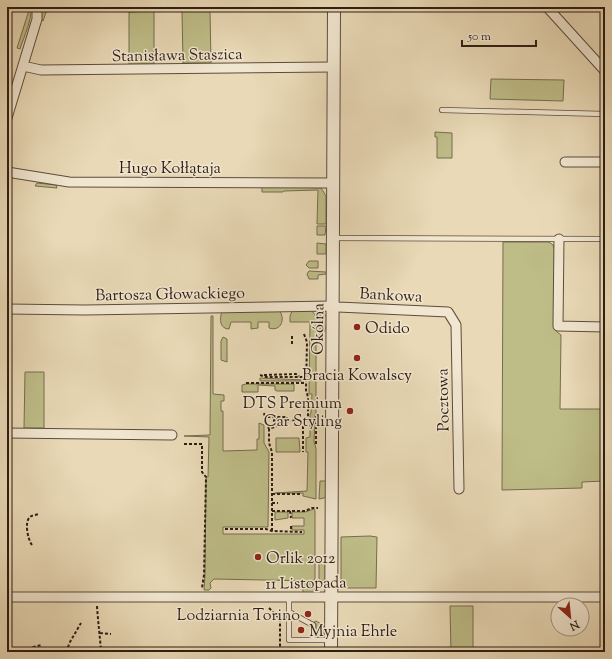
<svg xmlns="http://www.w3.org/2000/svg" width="612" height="659" font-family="'Sorts Mill Goudy',serif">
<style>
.green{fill:#bebd88;stroke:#766d4e}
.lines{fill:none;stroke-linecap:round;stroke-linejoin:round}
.service-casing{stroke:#5d4c3c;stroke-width:6}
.minor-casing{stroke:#5d4c3c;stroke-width:11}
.tertiary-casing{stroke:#5d4c3c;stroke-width:14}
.path{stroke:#2e1d13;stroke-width:2;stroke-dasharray:3 2;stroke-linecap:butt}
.service{stroke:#f1e6d0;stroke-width:4.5}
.minor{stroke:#f1e6d0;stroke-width:9}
.tertiary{stroke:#f1e6d0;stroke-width:12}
.poi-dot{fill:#8f2418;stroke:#f1e6d0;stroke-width:1.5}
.labels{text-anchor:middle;stroke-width:3;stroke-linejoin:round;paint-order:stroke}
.street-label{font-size:16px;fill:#2e1d13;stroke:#f1e6d0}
.poi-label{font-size:16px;fill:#2e1d13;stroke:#f1e6d0;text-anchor:start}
</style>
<rect width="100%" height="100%" fill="#e9d9b6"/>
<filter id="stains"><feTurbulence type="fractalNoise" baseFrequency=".005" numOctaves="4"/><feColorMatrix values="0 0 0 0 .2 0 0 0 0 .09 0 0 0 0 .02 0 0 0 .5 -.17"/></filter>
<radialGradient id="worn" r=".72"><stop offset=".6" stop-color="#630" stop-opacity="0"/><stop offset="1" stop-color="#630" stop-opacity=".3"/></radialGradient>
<path class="green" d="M30,7H31C32,21 24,36 20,49L17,48Z
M41,7H50V11L46,12L43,21L41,19Z
M279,7H327V10H279Z
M403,7H537V8L403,9Z
M154,11V64H129V12Z
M182,11H210L211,63H183Z
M491,79L564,80L563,101L490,99Z
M435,132L452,133V158H437V137H435Z
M37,183L56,185L57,188L35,186Z
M265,186L321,188L326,196V224H317L318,190L284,191L283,192H262V188Z
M317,226H326L325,235H317Z
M503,242H549L553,245L557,255L556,331L561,335L560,409H605V481L582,482V488L502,490Z
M317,243L326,244V254H317Z
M309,261H318V268H309L306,265Z
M309,271L326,272V274L318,275V279H309L307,274Z
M279,310C286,319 281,332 269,328V322H258V328L251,329V322H231L229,329C220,329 219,319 222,312Z
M311,310L316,316V413L315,414V418H310V414L311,413L312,394H309L310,322H290V316L292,311Z
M320,311C332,316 327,330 320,337Z
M211,316H213V394L224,395V401H221V411H223V451L257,450V439H259V423L264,425V443L269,452L268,527H223V534H304V530H292V526H304V518H292V512H305L314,509L315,511V578L314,581L214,579L210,583L211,588L209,590H204L205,575L206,477H208L209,437L184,436L210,435Z
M223,337L227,339V362L221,360V341Z
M25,372H44V428H24Z
M260,378L304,380V381H260Z
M246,384H294V391H277L275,390V386L258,385V392H242V385Z
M310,423H315L314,442L316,448V499L303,496V493H275L307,491L308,452H306V438L310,437Z
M276,438H299L300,452H276Z
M320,481H326L327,495L324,498L319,499Z
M275,512H288V518L275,520Z
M370,536L377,537L376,588H341V537Z
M319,560L326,561V581L320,580L319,578Z
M304,583H312L313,586L315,587V593H303V584Z
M450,606H473V652H451Z
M316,621L323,625V636H316V624L314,622Z"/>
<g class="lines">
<g class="service-casing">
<path id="service" d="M442,110L605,114
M333,238L605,239
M289,598V612L313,625V640
M289,612V640H331"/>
</g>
<g class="minor-casing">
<path id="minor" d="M547,7L605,71
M23,66L41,70L333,67
M7,118L37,19V7
M565,162H605
M7,172L69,182L334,183
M559,239L558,326L605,327
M7,309L85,310L333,306L338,307L448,312L456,325L459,489
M7,433L172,435
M7,597H605"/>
</g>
<g class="tertiary-casing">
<path id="tertiary" d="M331,652L334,7"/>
</g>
<path class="path" d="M304,334L307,342L306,390L308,397V421
M292,344V334
M260,375L266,377H306
M264,375L296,374L299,376
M246,383H306
M264,413L265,417
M303,421V452
M269,429L265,417H287V419H274V421L316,420
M184,444H202V472L206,477L204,575L202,588
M316,444V415
M272,494H302
M272,503H278
M272,511H305L312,508H318
M290,511L291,518
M291,526V532
M225,529H266L272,531L302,532
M272,531V452L269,443V429L288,422
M32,545C28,540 24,522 30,517C32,515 36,515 39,514
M97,606C98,622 100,636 101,652
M269,608L280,619V649L277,652
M100,633L111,634
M311,649H321
M24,652L33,647L42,645
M66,652L70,642L81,623"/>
<use href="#service" class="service"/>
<use href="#minor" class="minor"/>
<use href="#tertiary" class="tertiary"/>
</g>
<g class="poi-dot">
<circle cx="357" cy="327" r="4"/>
<circle cx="357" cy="358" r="4"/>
<circle cx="350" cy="411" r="4"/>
<circle cx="258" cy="557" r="4"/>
<circle cx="308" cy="614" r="4"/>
<circle cx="301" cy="630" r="4"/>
</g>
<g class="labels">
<g class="street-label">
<text transform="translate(177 54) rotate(-1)" y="6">Stanisława Staszica</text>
<text x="170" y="173">Hugo Kołłątaja</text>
<text transform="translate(170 293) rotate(-1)" y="6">Bartosza Głowackiego</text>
<text transform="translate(391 294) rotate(3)" y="6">Bankowa</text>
<text transform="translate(317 329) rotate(-89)" y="6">Okólna</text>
<text transform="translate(442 400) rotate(-91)" y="6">Pocztowa</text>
<text transform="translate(306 582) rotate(-1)" y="6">11 Listopada</text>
</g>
<g class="poi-label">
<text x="365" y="333">Odido</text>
<text x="357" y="380" text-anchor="middle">Bracia Kowalscy</text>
<text x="342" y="408" text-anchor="end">DTS Premium<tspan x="342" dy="18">Car Styling</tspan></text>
<text x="266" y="563">Orlik 2012</text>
<text x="300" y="620" text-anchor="end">Lodziarnia Torino</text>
<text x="309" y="636">Myjnia Ehrle</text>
</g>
</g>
<rect width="612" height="659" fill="none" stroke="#e9d9b6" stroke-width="24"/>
<rect x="8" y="8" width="596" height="643" fill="none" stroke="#2e1d13" stroke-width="2"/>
<rect x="12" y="12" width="588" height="635" fill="none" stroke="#2e1d13"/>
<g transform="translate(570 617) rotate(153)"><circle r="19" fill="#f1e6d0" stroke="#a39684"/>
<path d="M0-3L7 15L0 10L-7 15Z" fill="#8f2418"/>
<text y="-6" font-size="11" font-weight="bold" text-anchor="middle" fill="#2e1d13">N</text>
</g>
<path d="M462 40v6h74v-6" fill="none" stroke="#2e1d13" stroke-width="2"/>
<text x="468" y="40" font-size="12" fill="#2e1d13" stroke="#f1e6d0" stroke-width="3" paint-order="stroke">50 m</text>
<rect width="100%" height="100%" filter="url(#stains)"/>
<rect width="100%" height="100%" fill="url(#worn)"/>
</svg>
